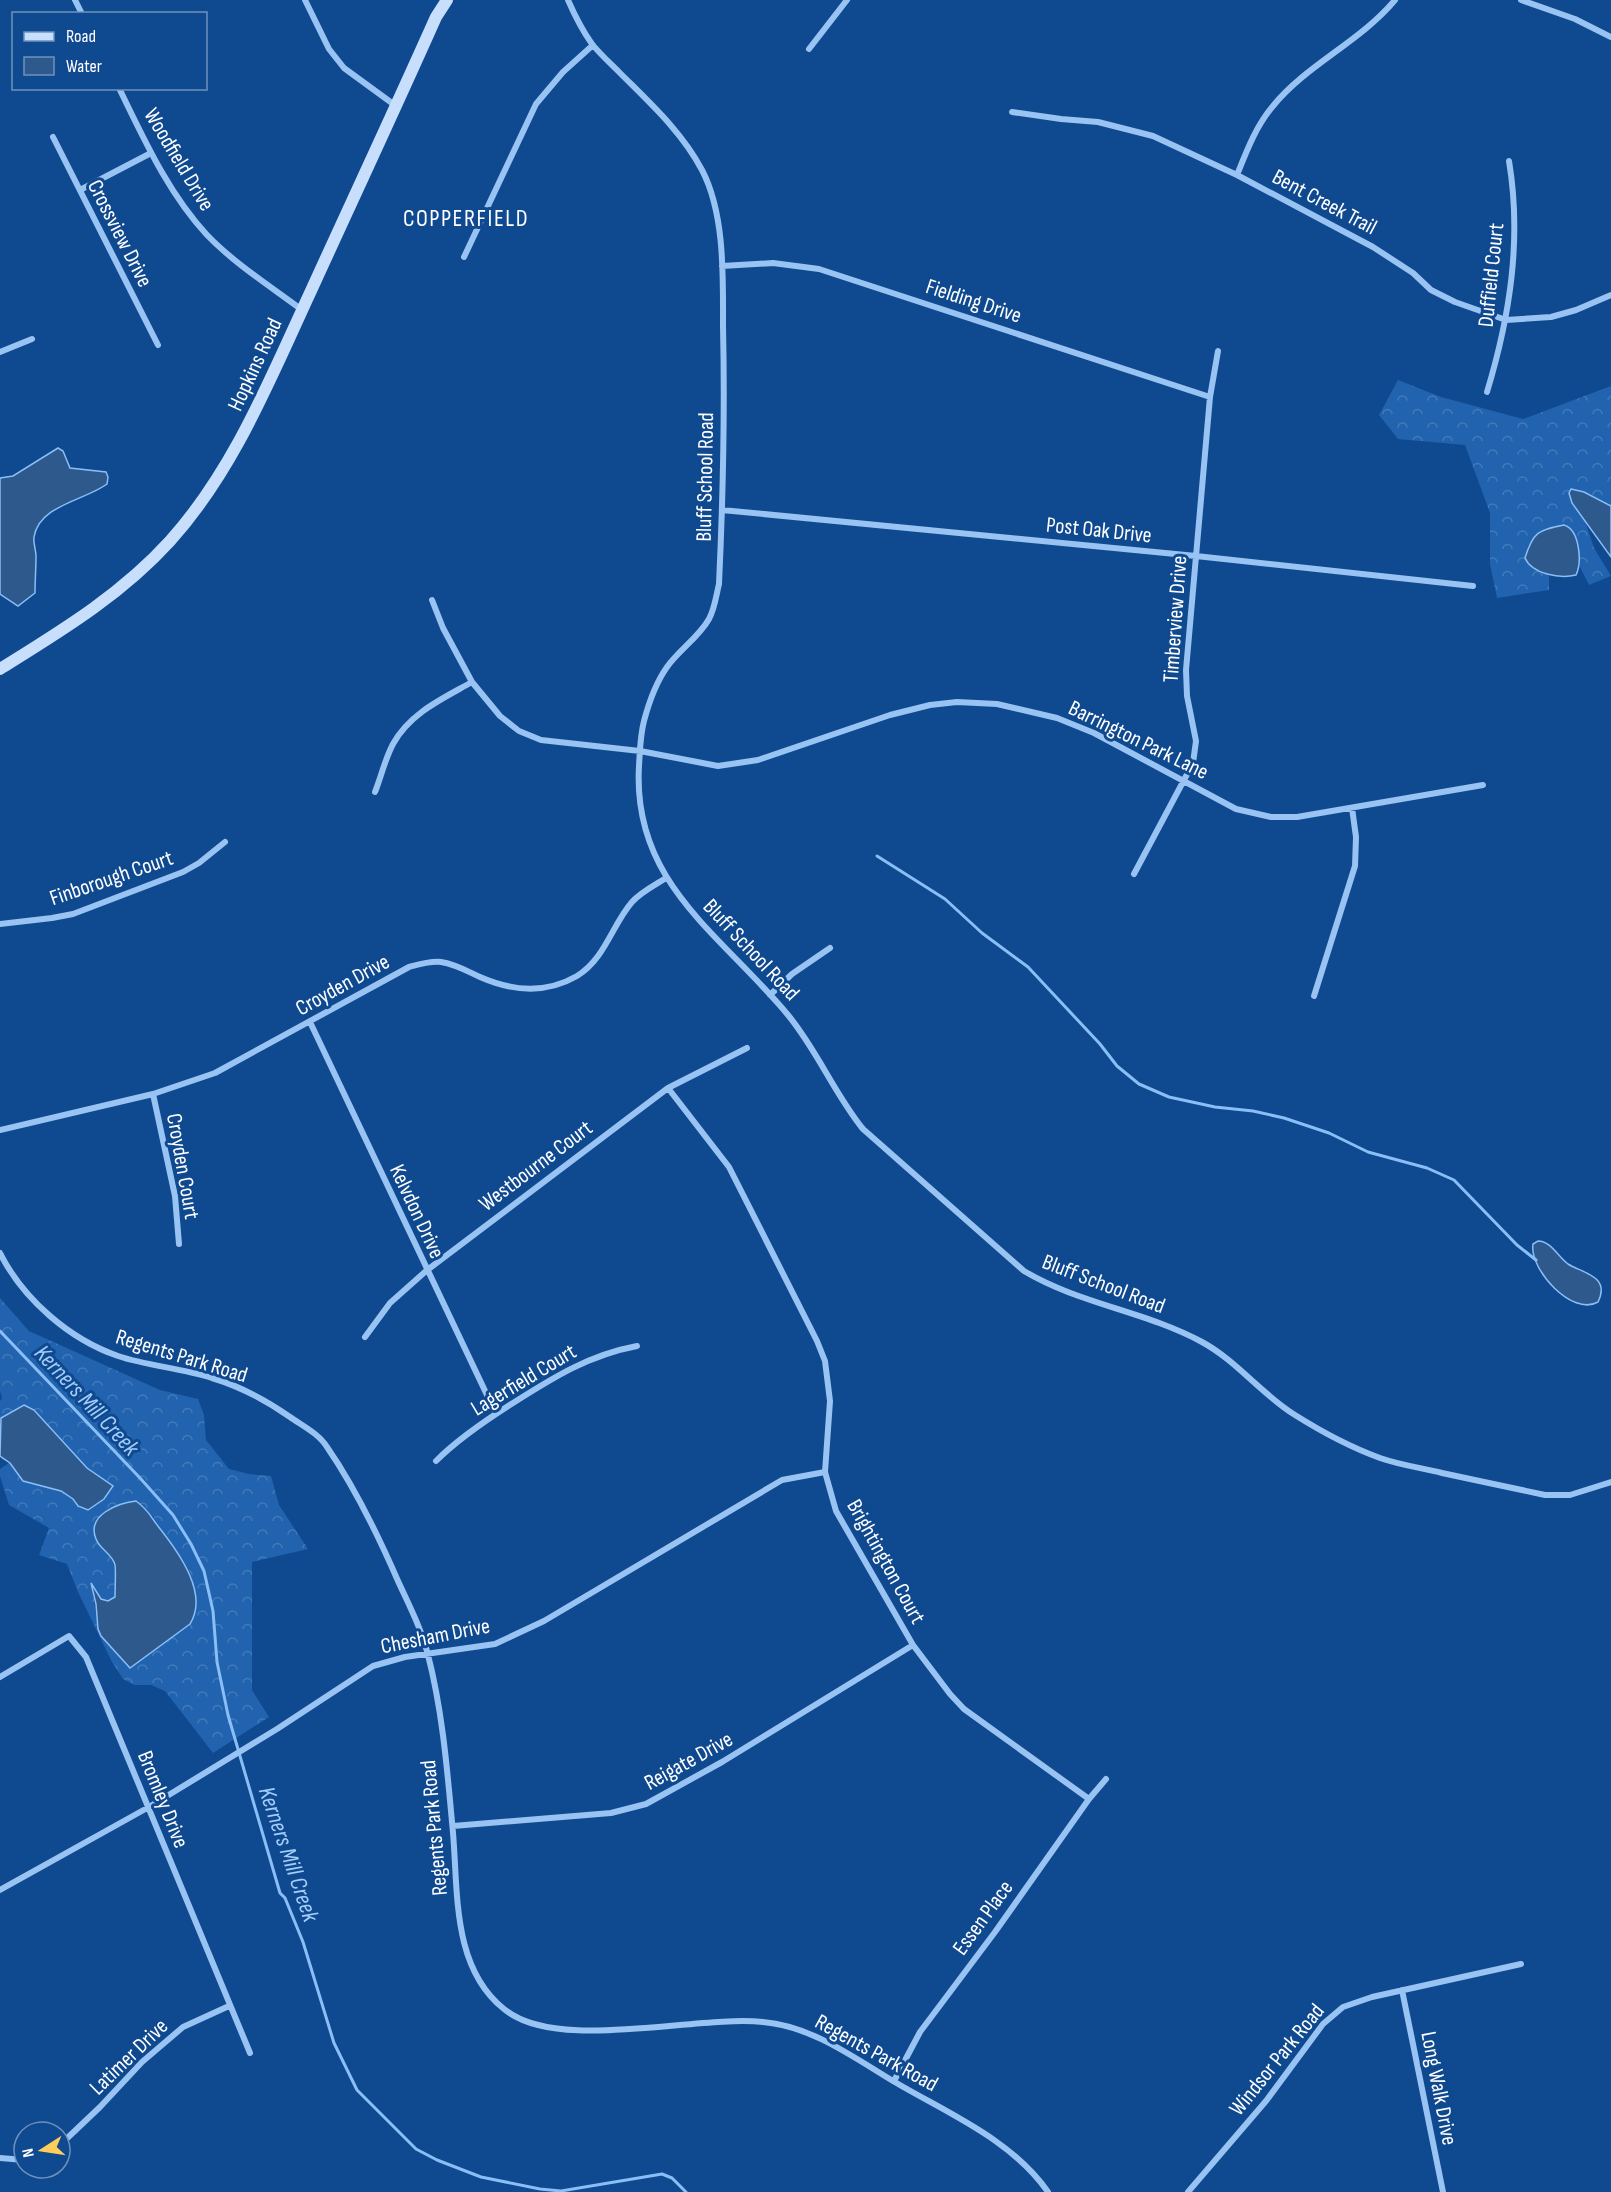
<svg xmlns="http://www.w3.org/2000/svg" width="1611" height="2192" font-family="'Sofia Sans Condensed',sans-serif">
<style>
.forest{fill:url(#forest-crowns);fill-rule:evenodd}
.water{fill:#2e598d;stroke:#89bef7;stroke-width:1.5}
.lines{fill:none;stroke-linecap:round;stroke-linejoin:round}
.stream{stroke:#89bef7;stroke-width:3}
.street{stroke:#98c3f3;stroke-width:6}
.secondary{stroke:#c7dffd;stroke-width:12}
.labels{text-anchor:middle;stroke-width:6;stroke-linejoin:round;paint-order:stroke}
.street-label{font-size:22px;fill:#fff;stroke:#0f498f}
.neighbourhood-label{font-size:24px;letter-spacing:1.5px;fill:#fff;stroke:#0f498f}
.water-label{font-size:24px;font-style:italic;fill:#a4cdfa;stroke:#0f498f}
</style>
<defs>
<pattern id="forest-crowns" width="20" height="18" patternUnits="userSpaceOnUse" patternTransform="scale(1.5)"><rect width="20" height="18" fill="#2163ae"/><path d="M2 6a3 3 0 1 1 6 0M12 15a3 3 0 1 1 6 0" fill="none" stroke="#427aba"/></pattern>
</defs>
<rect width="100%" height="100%" fill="#0f498f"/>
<path class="forest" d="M1398,380L1441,397L1523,419L1611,386V506L1588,494L1569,493L1572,503L1585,521L1594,548L1611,576L1589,585L1579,565L1577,544L1573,531L1528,546C1524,567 1530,567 1549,574V590L1497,598L1490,564V513L1465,445L1398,439L1379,415Z
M0,1298L29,1331L160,1390L198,1399L204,1415L206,1440L229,1469L249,1474L271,1476L279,1505L308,1549L252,1562V1690L269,1717L213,1753L165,1691L151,1685H134L123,1679L112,1662L78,1592L67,1564L39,1555L49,1528L9,1505L0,1476V1469L9,1463L2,1459L0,1456L10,1463L23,1481L61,1491L73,1499L78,1506L112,1486L87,1468L34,1410L24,1405L1,1418L0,1425V1401L2,1398L0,1391ZM153,1516C165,1541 193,1562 194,1591C194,1602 191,1614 190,1625L130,1667L98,1629L92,1585L101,1599L108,1601L115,1597C115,1571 119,1562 98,1543Z"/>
<path class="water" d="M58,448L63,451L70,468L106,472L108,477L107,484C86,500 39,505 34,537C33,543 36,550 36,556C36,568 35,581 35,593L18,606L0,594V478L13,476Z
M1571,489L1584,492L1611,506V557L1572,503L1569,493Z
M1564,525C1580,530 1582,562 1576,575C1560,579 1532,574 1525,558C1533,532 1538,530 1564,525Z
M1538,1241C1551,1241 1558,1257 1568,1264C1582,1273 1611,1276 1598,1302C1572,1317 1529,1269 1533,1244Z
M24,1405L34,1410L87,1468L113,1486L104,1499L88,1510L78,1506L73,1499L61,1491L23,1481L10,1463L0,1456L1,1418Z
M136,1501C150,1511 151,1518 161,1530C179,1553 209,1594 190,1624L130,1668L101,1636L98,1629L96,1604L91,1583L101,1599L108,1601L115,1597C115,1589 116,1572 115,1565C112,1553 100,1550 96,1539C86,1515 118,1503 136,1501Z"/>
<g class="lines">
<path class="stream" d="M877,856L945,899L982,933L1028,967L1100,1044L1117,1066L1139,1084L1169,1097L1215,1107L1253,1111L1284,1118L1329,1133L1368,1152L1427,1168L1454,1180L1517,1245L1536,1260
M0,1331L140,1478L173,1515L191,1544L204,1571L213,1611L217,1662L228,1715L280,1893L285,1898L303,1942L334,2043L357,2090L416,2149L437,2160L481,2177L540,2189L561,2191L662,2174L672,2178L686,2192"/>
<path class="street" d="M75,0L82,14
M305,0L329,49L344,68L396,106
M568,0C575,16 582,30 592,44C600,54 611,64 620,73C650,103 682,132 702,170C725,214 723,277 723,326C725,412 723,498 719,584C716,596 715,608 709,619C699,637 679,650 667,667C655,684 649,702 644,721C640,736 640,751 639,766C632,883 721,934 788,1015C817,1050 834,1093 863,1129L1024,1271C1079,1304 1145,1311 1202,1342C1237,1361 1261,1394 1295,1415C1322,1432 1350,1447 1380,1458C1400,1465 1422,1468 1442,1473C1476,1480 1511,1488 1545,1495H1570L1611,1482
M1521,0L1575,19L1611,37
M809,49L847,0
M119,88C144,139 168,193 207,235C235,264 270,286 302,310
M1012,112L1061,119L1098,122L1153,136L1237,175L1373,247L1413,273L1431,290L1455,302L1506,320L1551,317L1576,310L1611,295
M53,137L158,345
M1237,175C1247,150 1256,126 1273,106C1306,65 1360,42 1395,0
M80,190L151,153
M464,257L536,104L563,72L593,45
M722,266L773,263L819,269L1210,397
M0,352L32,339
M1487,392C1510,316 1522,239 1509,161
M722,510L1196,556L1473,586
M432,600L443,628L472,682L500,716L519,731L541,740L640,751L718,766L758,760L890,715L930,705L957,702L997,704L1057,718L1094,733L1236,809L1271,817H1297L1483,785
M375,792C381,777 385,759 393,744C410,713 442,699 472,682
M1134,874L1193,763L1196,741L1187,696L1186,670L1210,397L1218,351
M0,924L52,918L73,914L183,872L199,863L225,842
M770,995L792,974L830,948
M1314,996L1355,866L1356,837L1352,808
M310,1022L496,1414
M668,1088L729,1167L817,1341L825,1361L830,1401L825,1472L836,1511L913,1645L950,1694L964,1709L1089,1799
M153,1094L175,1196L179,1244
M0,1130L153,1094L215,1073L409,967C420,964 430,961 441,962C455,964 467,971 480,977C512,991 546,994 577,976C605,959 612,925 632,902C641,892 655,885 666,878
M0,1253C23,1299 69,1339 118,1356C148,1366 181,1368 212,1378C239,1386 267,1401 290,1417C303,1426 319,1434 327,1447C356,1489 378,1535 398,1581C409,1605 422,1630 428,1655C442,1709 447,1767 452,1822C459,1884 449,1965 504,2009C556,2053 695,2015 763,2022C811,2026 853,2057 893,2081C947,2113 1011,2139 1048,2192
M365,1337L390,1303L426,1271L668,1088L747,1048
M436,1461C459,1438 486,1420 513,1403C554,1377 589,1355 637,1346
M0,1677L69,1636L86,1657L250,2053
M453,1826L611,1813L646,1804L722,1762L913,1645
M0,1890L149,1807L277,1729L373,1666L405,1657L495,1644L544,1621L782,1480L825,1472
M1402,1990L1443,2192
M894,2081L920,2032L995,1932L1089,1799L1106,1779
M60,2145L100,2107L142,2062L183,2027L229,2006
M0,2158L24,2160
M1188,2192L1266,2101L1323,2024L1343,2007L1372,1997L1521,1964"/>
<path class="secondary" d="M0,669C61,631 121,595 170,541C234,470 270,379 310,293C352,201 395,109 436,17L447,0"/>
</g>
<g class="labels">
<g class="street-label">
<text transform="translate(180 159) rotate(59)" y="8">Woodfield Drive</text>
<text transform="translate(1325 201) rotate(28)" y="8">Bent Creek Trail</text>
<text transform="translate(121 233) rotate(63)" y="8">Crossview Drive</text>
<text transform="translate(1490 275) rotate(-84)" y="8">Duffield Court</text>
<text transform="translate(974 300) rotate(18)" y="8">Fielding Drive</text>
<text transform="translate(254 364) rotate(-65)" y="8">Hopkins Road</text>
<text transform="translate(704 477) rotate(-89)" y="8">Bluff School Road</text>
<text transform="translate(1099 529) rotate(6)" y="8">Post Oak Drive</text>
<text transform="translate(1174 619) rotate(-86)" y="8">Timberview Drive</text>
<text transform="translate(1139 739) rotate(26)" y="8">Barrington Park Lane</text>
<text transform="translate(111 877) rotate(-19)" y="8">Finborough Court</text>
<text transform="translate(752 949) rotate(47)" y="8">Bluff School Road</text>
<text transform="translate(342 984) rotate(-29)" y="8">Croyden Drive</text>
<text transform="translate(535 1165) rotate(-37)" y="8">Westbourne Court</text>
<text transform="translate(184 1166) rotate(80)" y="8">Croyden Court</text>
<text transform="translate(418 1211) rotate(65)" y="8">Kelvdon Drive</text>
<text transform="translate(1104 1283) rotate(21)" y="8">Bluff School Road</text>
<text transform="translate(182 1355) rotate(17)" y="8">Regents Park Road</text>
<text transform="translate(523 1379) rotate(-31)" y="8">Lagerfield Court</text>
<text transform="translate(887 1561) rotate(61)" y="8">Brightington Court</text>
<text transform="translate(435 1635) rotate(-11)" y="8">Chesham Drive</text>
<text transform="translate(688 1760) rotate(-29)" y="8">Reigate Drive</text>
<text transform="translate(164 1799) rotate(68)" y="8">Bromley Drive</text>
<text transform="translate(433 1828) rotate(-95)" y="8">Regents Park Road</text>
<text transform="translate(982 1917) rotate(-54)" y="8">Essen Place</text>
<text transform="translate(877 2052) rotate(29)" y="8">Regents Park Road</text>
<text transform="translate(128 2056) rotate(-44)" y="8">Latimer Drive</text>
<text transform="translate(1276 2059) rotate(-51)" y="8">Windsor Park Road</text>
<text transform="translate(1440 2088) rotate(79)" y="8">Long Walk Drive</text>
</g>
<g class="neighbourhood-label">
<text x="466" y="226">COPPERFIELD</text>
</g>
<g class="water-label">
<text transform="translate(87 1400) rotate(47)" y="8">Kerners Mill Creek</text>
<text transform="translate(289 1854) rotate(71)" y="8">Kerners Mill Creek</text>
</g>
</g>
<rect x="12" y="12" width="195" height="78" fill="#0f498f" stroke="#6f92bc" stroke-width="1.5"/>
<rect x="24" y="32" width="30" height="9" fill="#c7dffd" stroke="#6f92bc" stroke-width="1.5"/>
<text x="66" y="42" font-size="18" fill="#ffffff">Road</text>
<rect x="24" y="57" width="30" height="18" fill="#2e598d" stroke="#6f92bc" stroke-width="1.5"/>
<text x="66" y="72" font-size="18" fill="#ffffff">Water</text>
<g transform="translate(42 2150) rotate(258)"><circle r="28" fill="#0f498f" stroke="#6f92bc" stroke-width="1.5"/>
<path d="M0-4.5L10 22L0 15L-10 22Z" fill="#ffcd5a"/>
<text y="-9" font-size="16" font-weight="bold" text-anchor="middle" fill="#ffffff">N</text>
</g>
</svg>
